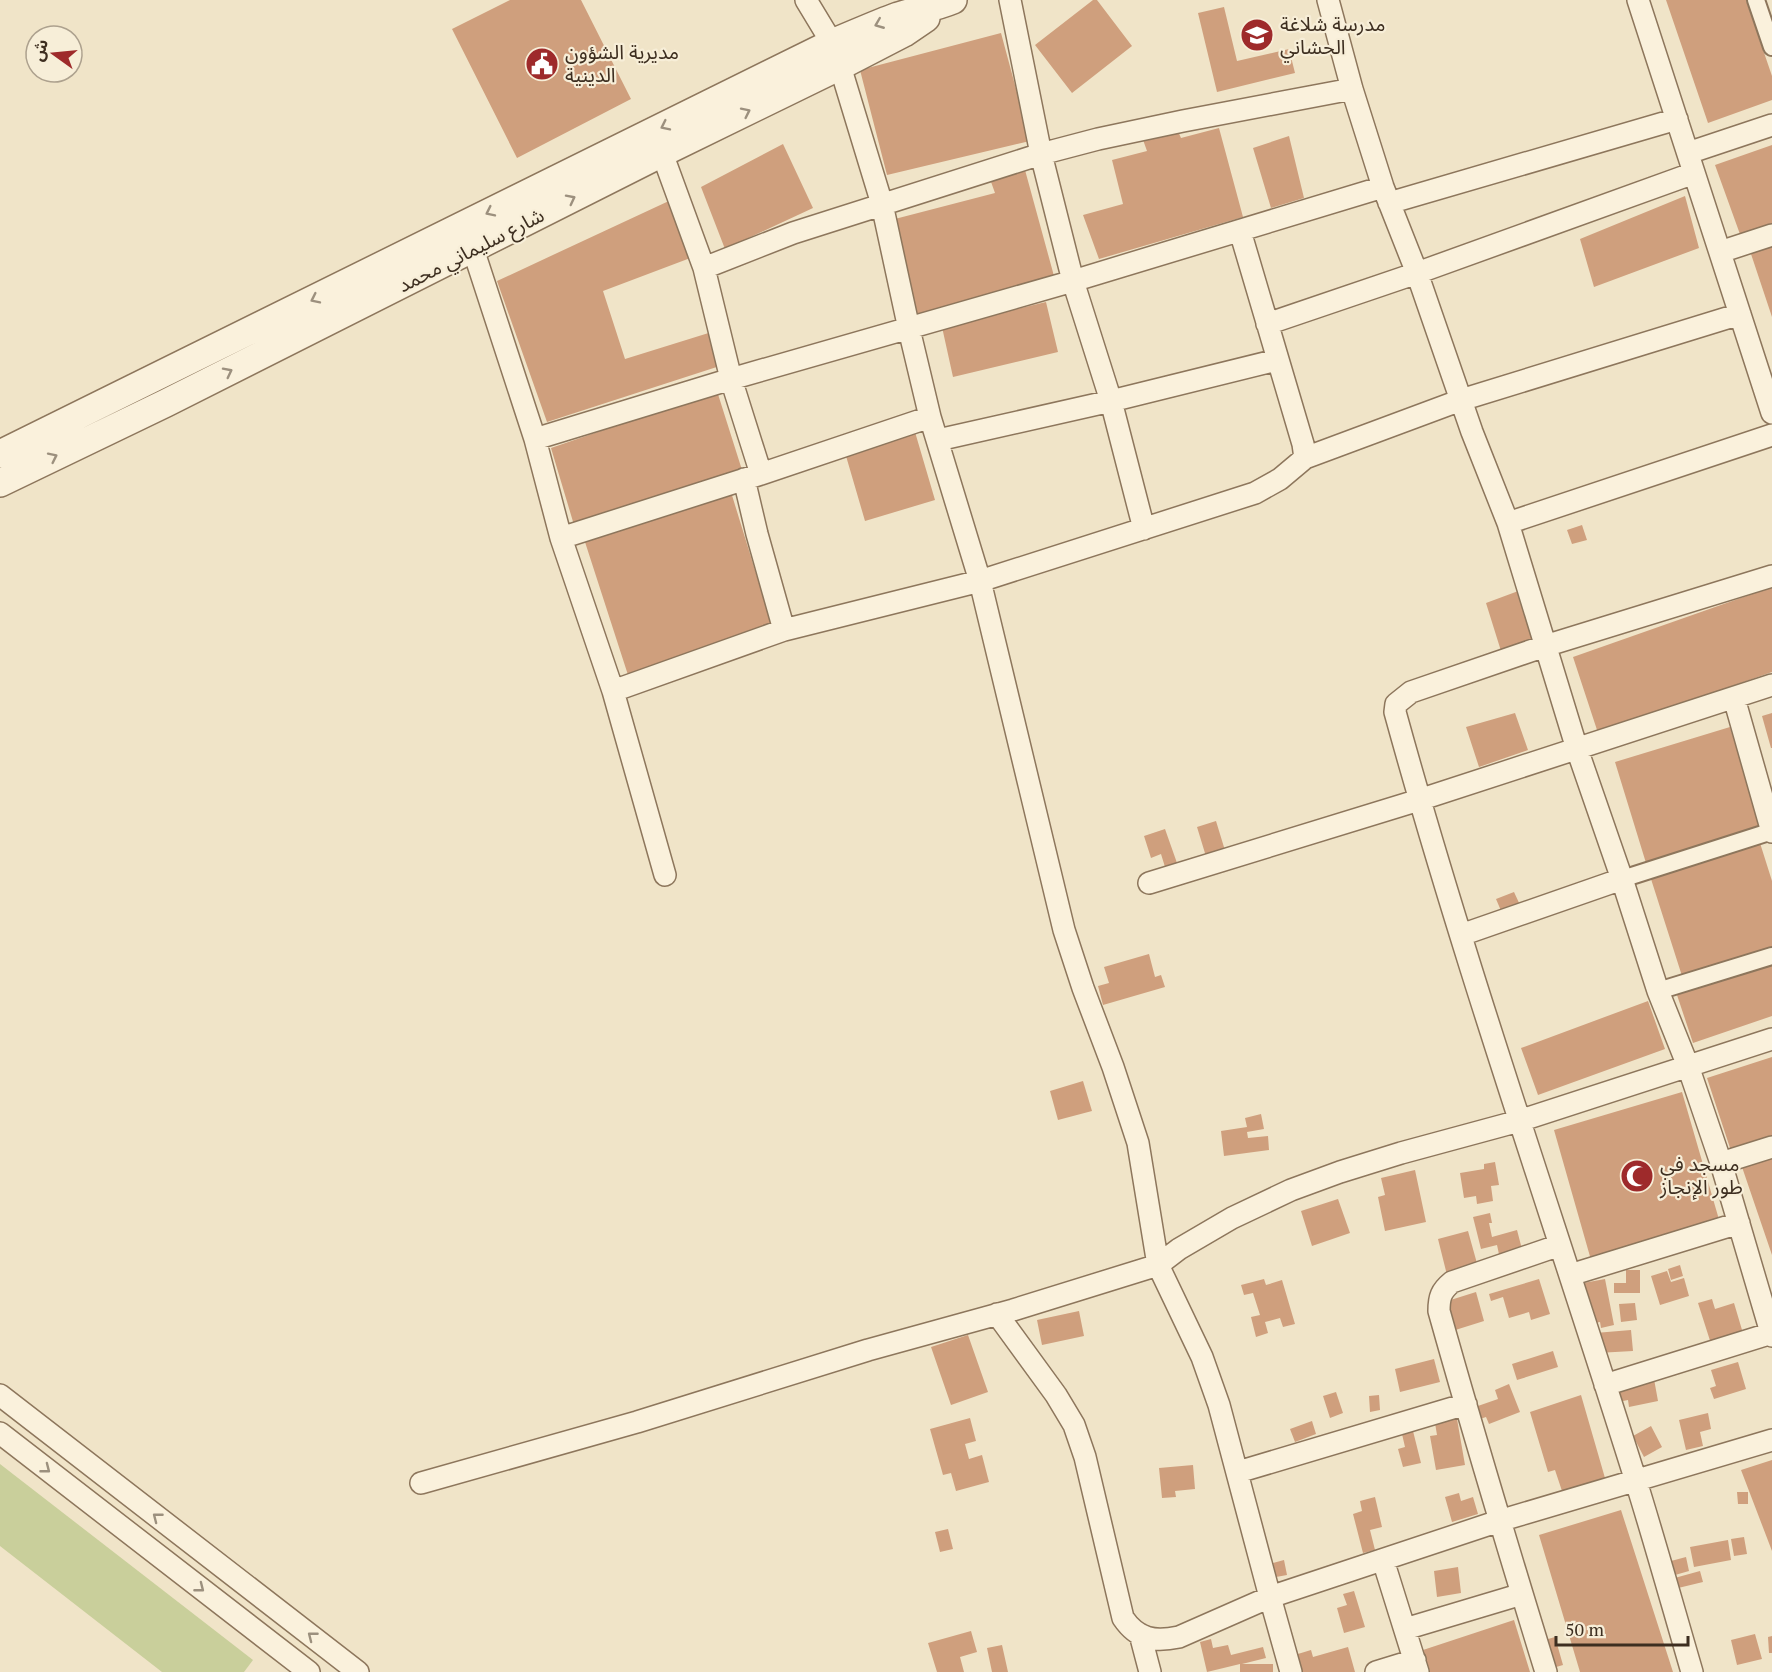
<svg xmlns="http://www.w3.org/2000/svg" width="1772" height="1672" font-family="'PT Serif','Noto Sans Arabic',serif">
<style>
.green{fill:#c9cf9b}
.building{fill:#cf9f7d}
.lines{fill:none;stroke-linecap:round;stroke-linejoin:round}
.pedestrian-casing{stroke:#8d765c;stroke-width:20}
.minor-casing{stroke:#8d765c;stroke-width:24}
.tertiary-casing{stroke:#8d765c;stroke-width:30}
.pedestrian{stroke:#faf1dc;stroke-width:16}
.minor{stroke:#faf1dc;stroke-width:21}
.tertiary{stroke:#faf1dc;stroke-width:27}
.oneway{stroke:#9c907e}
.labels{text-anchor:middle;stroke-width:4.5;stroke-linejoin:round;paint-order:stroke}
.poi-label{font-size:20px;fill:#3d2e20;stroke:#f7eed8;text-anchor:start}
.street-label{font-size:20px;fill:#3d2e20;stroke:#f7eed8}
</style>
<rect width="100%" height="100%" fill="#f0e4c8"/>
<path class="green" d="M0,1464L253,1660L244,1672H162L0,1546Z"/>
<path class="building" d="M510,0H581L631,99L517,158L452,29Z
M1093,0H1097L1132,46L1072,93L1035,45Z
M1666,0H1746L1772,76V100L1708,123Z
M1224,7L1237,61L1289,49L1295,73L1217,92L1198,13Z
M1001,33L1030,141L887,175L860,70Z
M1219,128L1243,217L1099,259L1083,215L1123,204L1112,160L1147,151L1142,137L1177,129L1181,138Z
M1289,136L1304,198L1271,208L1253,148Z
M783,144L813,208L725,249L701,187Z
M1772,145V226L1741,237L1715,165Z
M1025,170L1054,276L916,315L891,220L995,193L990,179Z
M1685,196L1699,248L1594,287L1580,239Z
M671,200L693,257L603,291L625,359L715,331L726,364L547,422L497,281Z
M1772,243V317L1750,251Z
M1046,302L1058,352L953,377L942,327Z
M717,391L742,470L574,525L551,448Z
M915,432L935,500L865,521L846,456Z
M731,492L774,632L628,675L585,542Z
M1582,525L1587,540L1572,544L1567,530Z
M1772,587V672L1598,733L1573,657Z
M1521,590L1536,641L1501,651L1486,603Z
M1515,713L1528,750L1479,767L1466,727Z
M1772,713V748H1771L1762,716Z
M1730,727L1760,825L1646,863L1615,762Z
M1216,821L1227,857L1208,863L1197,827Z
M1165,829L1177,863L1165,867L1161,854L1151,858L1144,836Z
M1760,843L1772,881V947L1682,976L1651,879Z
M1514,892L1520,905L1502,913L1496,899Z
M1149,954L1155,977L1161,975L1165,987L1103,1005L1098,986L1109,983L1104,967Z
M1772,963V1016L1693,1043L1677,995Z
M1648,1001L1665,1049L1538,1095L1521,1048Z
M1772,1057V1137L1731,1151L1707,1078Z
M1083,1081L1092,1111L1058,1120L1050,1091Z
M1682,1092L1720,1223L1591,1260L1554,1130Z
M1261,1114L1264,1129L1247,1132L1248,1138L1268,1136L1269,1150L1224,1156L1221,1131L1247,1127L1245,1118Z
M1772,1157V1255L1742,1167Z
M1495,1162L1499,1185L1491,1186L1493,1201L1477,1204L1476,1196L1464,1198L1460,1173L1484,1169V1164Z
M1415,1170L1426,1222L1385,1231L1378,1197L1385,1195L1381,1178Z
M1338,1199L1350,1233L1312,1246L1301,1211Z
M1490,1213L1492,1223H1489L1492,1237L1517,1230L1523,1253L1500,1259L1497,1245L1481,1249L1473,1217Z
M1468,1231L1478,1267L1447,1275L1438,1239Z
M1680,1265L1683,1276L1671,1280L1668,1269Z
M1626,1270H1640V1293H1614V1283H1626Z
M1667,1271L1671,1282L1684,1278L1689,1296L1660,1305L1651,1276Z
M1264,1279L1266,1285L1282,1280L1295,1324L1283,1327L1280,1318L1265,1322L1268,1333L1256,1337L1251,1317L1260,1315L1253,1293L1244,1295L1241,1285Z
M1539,1279L1550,1314L1531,1320L1529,1312L1509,1318L1503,1297L1491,1301L1489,1294Z
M1605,1279L1614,1325L1601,1328L1600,1322L1585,1325L1578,1284Z
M1476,1292L1484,1321L1449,1332L1441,1303Z
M1712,1299L1715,1309L1734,1303L1745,1340L1713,1350L1698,1303Z
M1635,1303L1637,1320L1621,1322L1619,1304Z
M1079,1311L1084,1336L1042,1345L1037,1320Z
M1631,1330L1633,1351L1597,1353L1595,1333Z
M968,1335L988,1392L951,1405L931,1347Z
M1553,1351L1558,1367L1517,1380L1512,1364Z
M1434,1359L1440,1382L1400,1392L1395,1369Z
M1738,1362L1746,1389L1714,1399L1710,1388L1716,1386L1711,1370Z
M1654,1379L1658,1401L1629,1407L1628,1400L1618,1402L1615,1387Z
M1509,1384L1520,1412L1489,1424L1486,1417L1480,1419L1475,1407L1498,1399L1495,1390Z
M1336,1392L1343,1413L1330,1418L1323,1396Z
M1379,1395L1380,1410L1370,1412L1369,1396Z
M1581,1395L1605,1478L1562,1491L1555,1470L1548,1472L1530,1412Z
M1708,1413L1711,1429L1700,1432L1703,1446L1686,1450L1679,1420Z
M970,1418L976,1441L965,1444L969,1459L982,1455L989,1482L956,1491L951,1473L943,1475L930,1429Z
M1457,1419L1465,1465L1436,1470L1430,1436L1437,1435L1435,1423Z
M1312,1421L1316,1434L1295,1442L1290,1429Z
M1651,1426L1662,1447L1644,1457L1633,1436Z
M1413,1431L1421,1463L1403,1467L1398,1449L1405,1447L1402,1434Z
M1772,1460V1551L1741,1470Z
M1193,1465L1195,1489L1175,1491L1176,1497L1162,1498L1159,1468Z
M1737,1492H1748V1504H1738Z
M1459,1493L1461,1501L1473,1497L1478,1514L1452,1522L1445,1497Z
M1375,1497L1382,1527L1370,1530L1375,1550L1363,1553L1353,1514L1362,1511L1360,1501Z
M1621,1510L1673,1672H1580L1539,1535Z
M948,1529L953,1549L940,1552L935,1532Z
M1744,1537L1747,1554L1734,1556L1731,1539Z
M1728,1540L1731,1560L1694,1567L1690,1547Z
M1686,1557L1689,1571L1675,1575L1671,1561Z
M1284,1560L1287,1575L1276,1577L1273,1563Z
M1458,1567L1461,1593L1437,1597L1434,1571Z
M1700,1571L1703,1582L1674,1589L1671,1579Z
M1354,1591L1365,1627L1344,1633L1337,1608L1347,1605L1343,1594Z
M1514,1620L1530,1672H1430L1423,1650Z
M971,1631L977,1652L960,1657L964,1672H937L928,1643Z
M1755,1634L1762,1659L1737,1665L1731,1640Z
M1772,1636V1653H1769L1768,1637Z
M1555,1637L1563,1665L1546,1670L1538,1642Z
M1211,1639L1213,1648L1228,1645L1231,1655L1263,1647L1266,1658L1242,1664H1273V1672H1240V1664L1207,1672L1200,1642Z
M1002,1645L1008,1672H992L987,1648Z
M1348,1647L1355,1672H1292L1288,1657L1311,1650L1313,1657Z"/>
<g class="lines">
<g class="pedestrian-casing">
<path id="pedestrian" d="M1756,0L1772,47
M1622,879L1772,831
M1658,991L1772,956"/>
</g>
<g class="minor-casing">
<path id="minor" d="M806,0L832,43
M1010,0L1041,154L1073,281L1111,401L1144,529
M1328,0L1352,89L1383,187L1417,273L1472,432L1508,523L1577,749L1622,879L1658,991L1688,1066L1721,1163L1772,1336
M1638,0L1772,413
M840,66L882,204L909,329L930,417
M662,153L704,268L731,379L761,474
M1688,153L1772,125
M1389,203L1677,119
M473,249L535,439L561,538L613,691L784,630L980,581L1255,493L1280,479L1305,458L1303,444L1240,231
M1720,252L1772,235
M704,268L793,233L1041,154L1098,139L1183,121L1352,89
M1267,324L1417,273L1694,173
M535,439L731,379L1073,281L1383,187
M938,440L1111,401L1277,360
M1305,458L1461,400L1740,314
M744,479L757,534L784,630
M1508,523L1772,435
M561,538L761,474L930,417L980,581L1064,930L1083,988L1113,1067L1138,1143L1158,1265L1202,1357L1219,1405L1270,1597L1291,1672
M613,691L665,875
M1734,698L1772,832
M1149,883L1419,800L1772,685
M1461,935L1622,879
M1721,1163L1772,1147
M1570,1275L1739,1223
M997,1314L1056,1395L1074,1425L1085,1457L1123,1618C1138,1640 1155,1642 1179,1637L1270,1597L1499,1521L1772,1440
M1605,1385L1772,1333
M0,1395L358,1672
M0,1433L309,1672
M1238,1472L1466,1404
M421,1483L637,1422L868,1350L1013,1310L1158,1265L1179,1249L1232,1218L1291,1190L1340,1172L1401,1153L1519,1121L1772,1039
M1383,1560L1418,1672
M1405,1629L1522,1594
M1140,1634L1150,1672
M1376,1672L1415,1660
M1546,1672C1509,1552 1473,1432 1439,1311C1439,1297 1441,1291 1452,1282L1560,1245
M1692,1672C1673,1607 1655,1542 1635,1478C1555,1223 1466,970 1395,712L1396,704L1411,692L1545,646L1772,576"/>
</g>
<g class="tertiary-casing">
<path id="tertiary" d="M0,454L832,43C854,34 876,24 898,16C917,10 934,8 953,0
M0,483L166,403L662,153L840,66L904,33L926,18"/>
</g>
<use href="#pedestrian" class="pedestrian"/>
<use href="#minor" class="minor"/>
<use href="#tertiary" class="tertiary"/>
</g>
<defs><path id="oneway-chevron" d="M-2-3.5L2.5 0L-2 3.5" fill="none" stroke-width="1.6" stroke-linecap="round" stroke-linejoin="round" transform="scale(1.5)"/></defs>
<g class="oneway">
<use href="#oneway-chevron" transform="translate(879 24) rotate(158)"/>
<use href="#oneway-chevron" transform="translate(746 112) rotate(-26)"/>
<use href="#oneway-chevron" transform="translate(665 126) rotate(154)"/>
<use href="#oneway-chevron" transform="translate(571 199) rotate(-27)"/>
<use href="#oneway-chevron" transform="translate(490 212) rotate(154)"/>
<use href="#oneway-chevron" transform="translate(315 299) rotate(154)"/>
<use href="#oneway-chevron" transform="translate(228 372) rotate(-27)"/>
<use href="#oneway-chevron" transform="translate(53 457) rotate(-26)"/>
<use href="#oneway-chevron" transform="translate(46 1469) rotate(38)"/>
<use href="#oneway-chevron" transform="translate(157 1517) rotate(-142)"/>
<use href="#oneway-chevron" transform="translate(200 1588) rotate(38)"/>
<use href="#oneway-chevron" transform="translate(312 1636) rotate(-142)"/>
</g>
<defs>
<g id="school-disc" transform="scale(1.725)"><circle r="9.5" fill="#9e2a2b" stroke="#f7eed8"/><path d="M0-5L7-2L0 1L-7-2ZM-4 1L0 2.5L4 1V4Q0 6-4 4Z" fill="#fff"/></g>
<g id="civic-disc" transform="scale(1.725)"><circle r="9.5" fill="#9e2a2b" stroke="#f7eed8"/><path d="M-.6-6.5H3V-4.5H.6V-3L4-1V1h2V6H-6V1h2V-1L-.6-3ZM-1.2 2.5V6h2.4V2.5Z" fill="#fff"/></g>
<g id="mosque-disc" transform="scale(1.725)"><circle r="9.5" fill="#9e2a2b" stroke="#f7eed8"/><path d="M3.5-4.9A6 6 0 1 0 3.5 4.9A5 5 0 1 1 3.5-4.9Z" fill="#fff"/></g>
</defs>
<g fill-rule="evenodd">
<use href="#school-disc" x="1257" y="35"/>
<use href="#civic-disc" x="542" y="64"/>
<use href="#mosque-disc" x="1637" y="1176"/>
</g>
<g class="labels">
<g class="poi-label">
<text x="1280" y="31">مدرسة شلاغة<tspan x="1280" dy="23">الحشاني</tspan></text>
<text x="565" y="59">مديرية الشؤون<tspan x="565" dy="23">الدينية</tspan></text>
<text x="1660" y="1171">مسجد في<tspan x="1660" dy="23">طور الإنجاز</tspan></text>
</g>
<g class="street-label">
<text transform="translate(471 250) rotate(-27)" y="7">شارع سليماني محمد</text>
</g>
</g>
<g transform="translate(54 54) rotate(285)"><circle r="28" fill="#f7eed8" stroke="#ada18e" stroke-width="1.5"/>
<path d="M0-4.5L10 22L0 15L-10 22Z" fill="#9e2a2b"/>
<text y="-9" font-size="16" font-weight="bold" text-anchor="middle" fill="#3d2e20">ش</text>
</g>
<path d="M1556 1636v9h132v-9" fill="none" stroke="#3d2e20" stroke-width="3"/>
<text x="1565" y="1636" font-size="18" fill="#3d2e20" stroke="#f7eed8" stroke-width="4.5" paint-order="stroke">50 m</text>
</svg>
